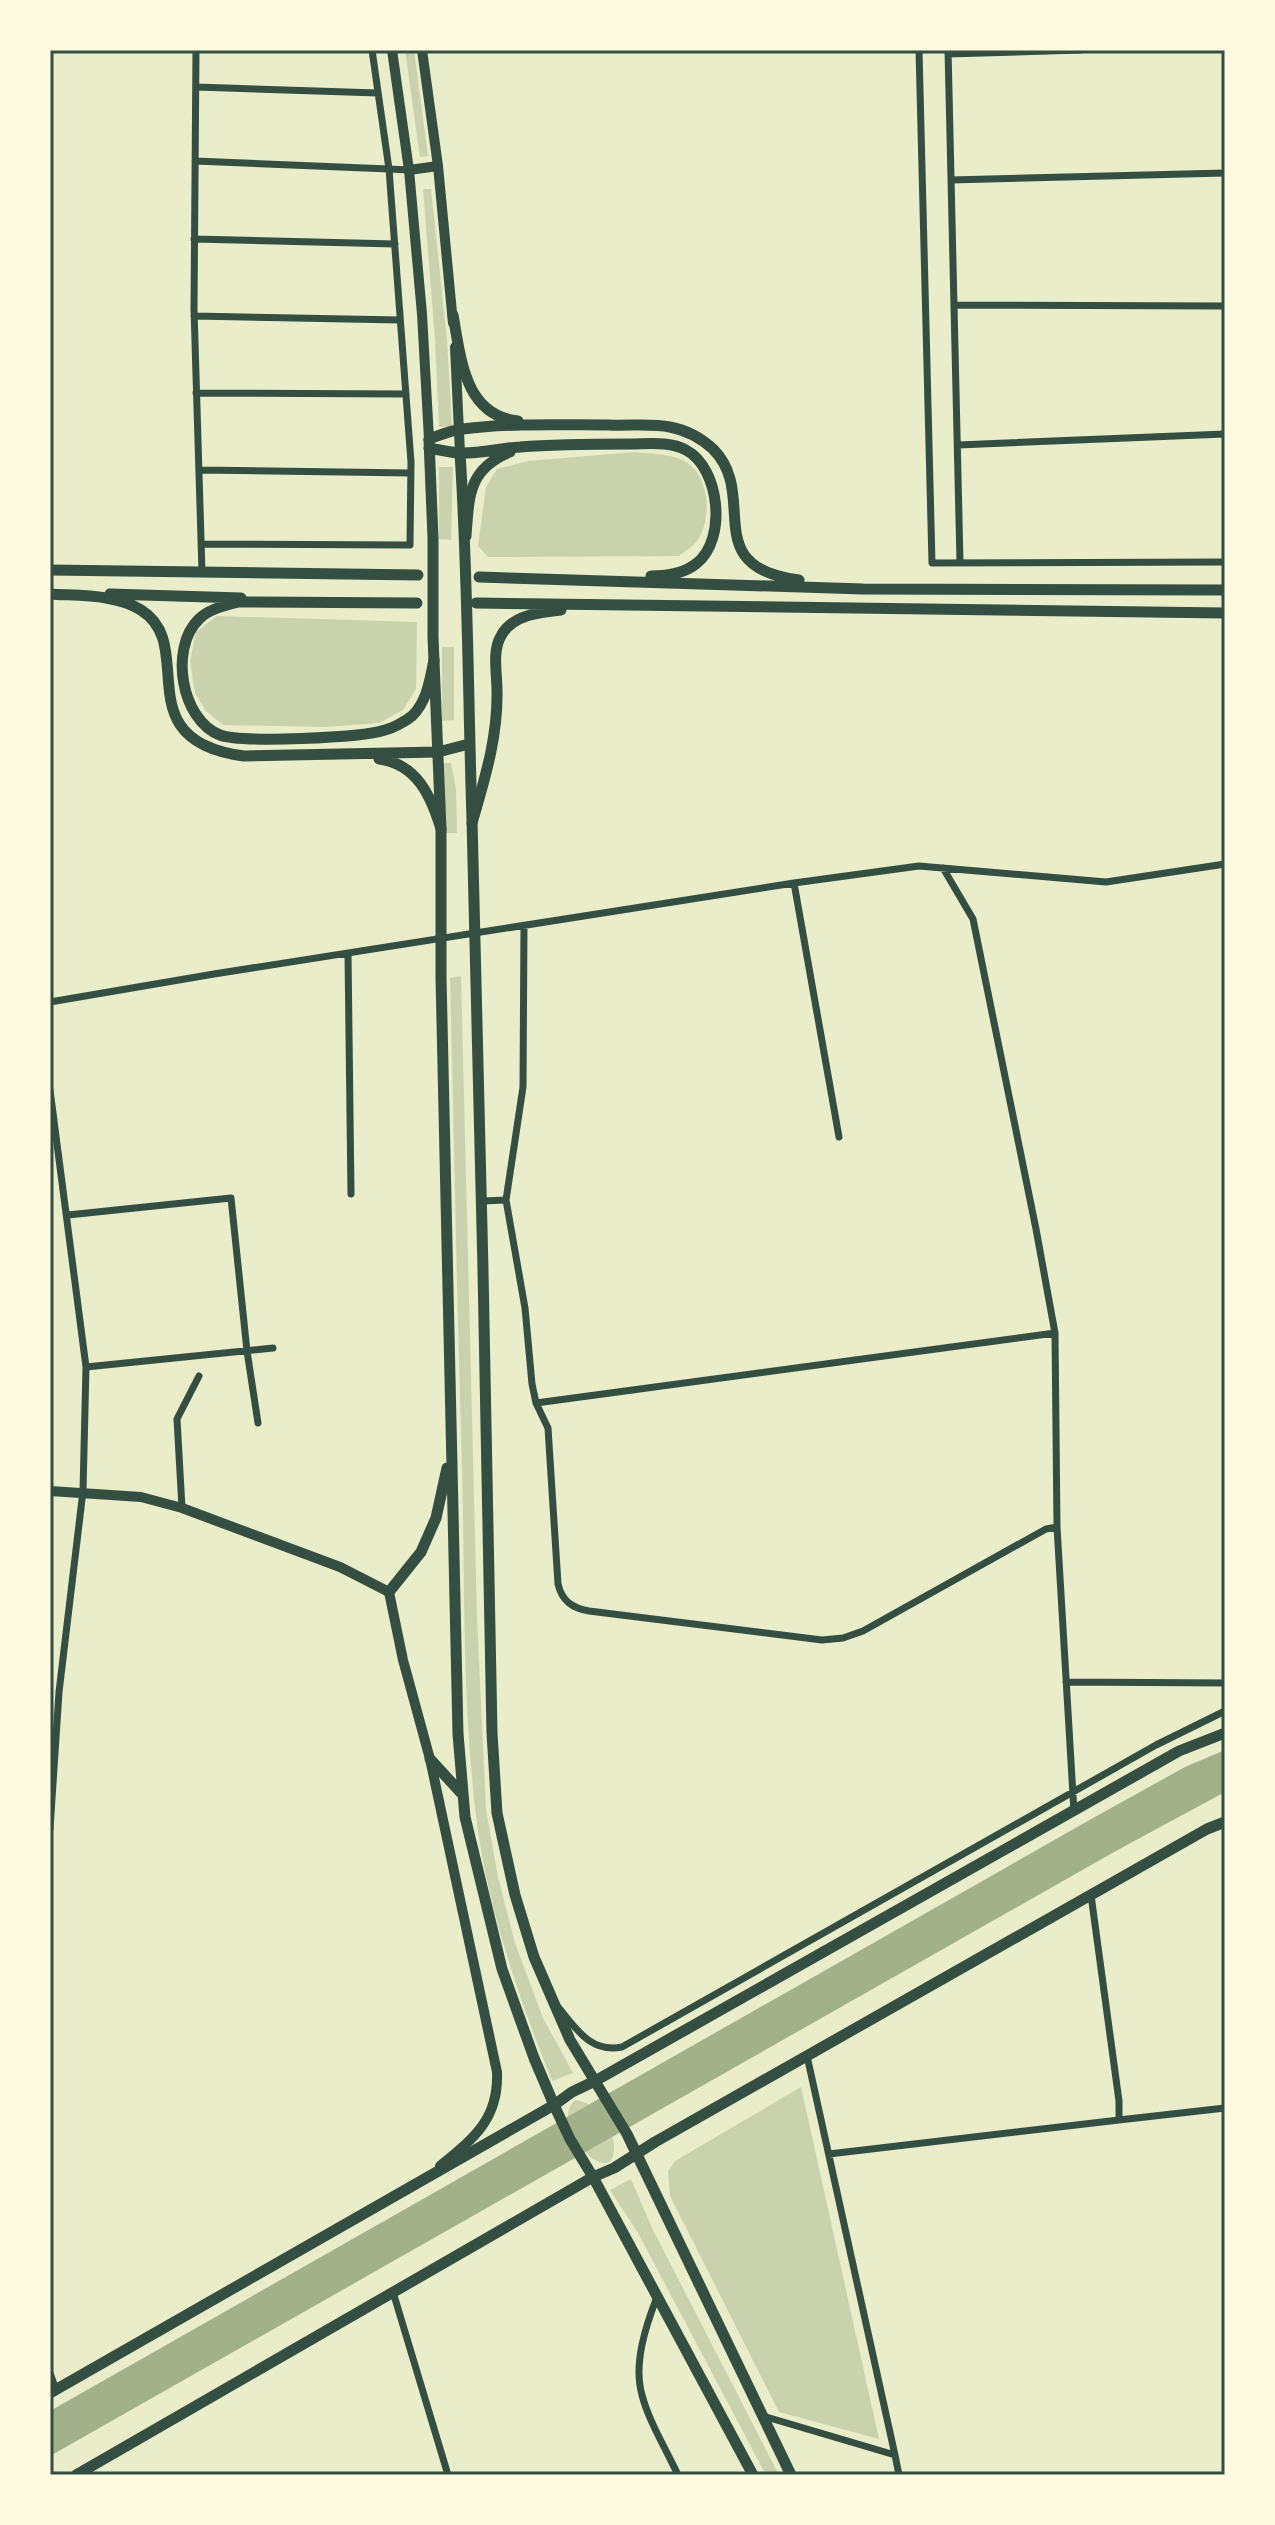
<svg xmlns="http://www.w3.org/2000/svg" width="1275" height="2525" font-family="Helvetica,sans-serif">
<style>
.green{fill:#cad2ad}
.water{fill:#a3b18a}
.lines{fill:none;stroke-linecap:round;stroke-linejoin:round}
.minor{stroke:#344e41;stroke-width:7}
.secondary{stroke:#344e41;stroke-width:10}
.primary{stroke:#344e41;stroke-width:11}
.trunk{stroke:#344e41;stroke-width:11}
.neatline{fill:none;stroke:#344e41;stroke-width:3}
</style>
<rect width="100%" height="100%" fill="#e9edc9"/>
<path class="green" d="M405,50H414L428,156L420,157Z
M423,189H431L447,340L452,427H439L435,340Z
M634,452C650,454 675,453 689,464C710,480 711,519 698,540C694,546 685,551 679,556L488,557L478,546L486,487L497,469L528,461Z
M439,467H453L451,540L439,539Z
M217,616L417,622L416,689L403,710L379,723L326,727L223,725L206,711L195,693L190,661L196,632Z
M442,647H454V720L442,721Z
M443,763H451L456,789L457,833H445Z
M461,976L477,1618L486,1809L498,1877L515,1943L543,2018L573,2073L552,2081C517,1993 485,1901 475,1807C462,1695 465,1581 462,1468C457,1305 454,1141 450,978Z
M801,2087L879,2439L779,2412L670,2196L668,2171L675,2161Z
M575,2100C597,2102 616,2129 614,2150C612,2191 547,2125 575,2100Z
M631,2179L652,2228L779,2475H766L638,2233L610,2190Z"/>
<path class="water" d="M1225,1750V1792L1114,1852L50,2456V2411L1093,1818L1185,1767Z"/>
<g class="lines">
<path class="minor" d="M196,50L194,309L202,572
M372,50L389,169L409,170
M919,50L932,563L1225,562
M948,50L960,562
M948,54L1081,50
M196,87L378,93
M195,161L389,169L411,462L410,545L201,544
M951,180L1225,173
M194,239L395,244
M955,305L1225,306
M194,316L400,320
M196,393L406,394
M958,445L1225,434
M199,470L411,473
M943,868L973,919L1036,1229L1055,1333L1057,1527L1074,1812
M794,883L919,866L1106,882L1225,864
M524,926L523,1087L506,1200L525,1308L532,1384L536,1403L548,1428L558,1584C562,1601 572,1608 589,1611L822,1640L843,1638L863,1631L1046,1529L1057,1527
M348,954L351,1194
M50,1002L214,974L794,883L839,1137
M50,1090L86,1367L83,1491L59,1692L50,1829
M482,1201L506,1200
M68,1215L231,1198L247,1351L258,1423
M86,1367L273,1348
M536,1403L1055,1333
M182,1508L177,1419L199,1376
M1066,1682L1225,1683
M559,2008C577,2030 591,2053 622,2047L1156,1745L1225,1711
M807,2056L895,2455
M1119,2120L1225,2108
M829,2154L1119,2120V2101L1091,1895
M393,2292L448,2475
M657,2297C646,2325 633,2364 642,2395C649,2422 666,2449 678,2475
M50,2373L56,2390
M763,2416L895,2455L899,2475"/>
<path class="secondary" d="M392,50L409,170L422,314L429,439
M422,50L438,166L453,323
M409,170L438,166
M455,347L460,453
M50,1491L141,1497L182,1508L340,1567L389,1592L403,1660L430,1759L497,2072C499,2119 474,2138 440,2166"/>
<path class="primary" d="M429,440L433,538V637L441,829V977L458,1734L465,1817L502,1969L534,2058L554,2105L570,2139L593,2177L753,2475
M460,453C468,575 468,697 472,820C481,1124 486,1429 492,1733L497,1813L515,1895L534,1957L570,2040L627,2134L791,2475
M389,1592L421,1552L436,1518L447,1468
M430,1759L463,1795
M50,2393L554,2105L572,2092L595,2081L1179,1751L1225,1733
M76,2475L593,2177L614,2168L655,2142L1207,1829L1225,1822"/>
<path class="trunk" d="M453,315C461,358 464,415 518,421
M429,439C440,435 452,430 463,429C511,423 561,425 609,425C629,426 651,423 670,427C686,430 701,438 713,449C760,496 697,567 799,580
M429,448C439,450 449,452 459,453C479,454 500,448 520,447C557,444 594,444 631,444C648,444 670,441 686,450C720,468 727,539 697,563C684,574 667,576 651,576
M466,536C469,496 468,469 510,452
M50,570L418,575
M479,577L863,589L1225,590
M50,594C79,596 116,594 141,610C199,646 124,740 244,756L438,752L469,744
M110,594L241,598
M417,603L238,602C224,606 209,609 199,619C169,648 181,720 220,735C242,743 361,738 385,730C393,728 406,721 412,716C427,702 430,679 434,660
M476,603L1225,613
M379,759C417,764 431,796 441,829
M472,823C485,778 498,737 497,690C497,673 492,651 501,636C512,615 540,612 561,610"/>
</g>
<rect width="1275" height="2525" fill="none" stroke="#fefae0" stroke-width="104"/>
<rect x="52" y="52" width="1171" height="2421" class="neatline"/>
</svg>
